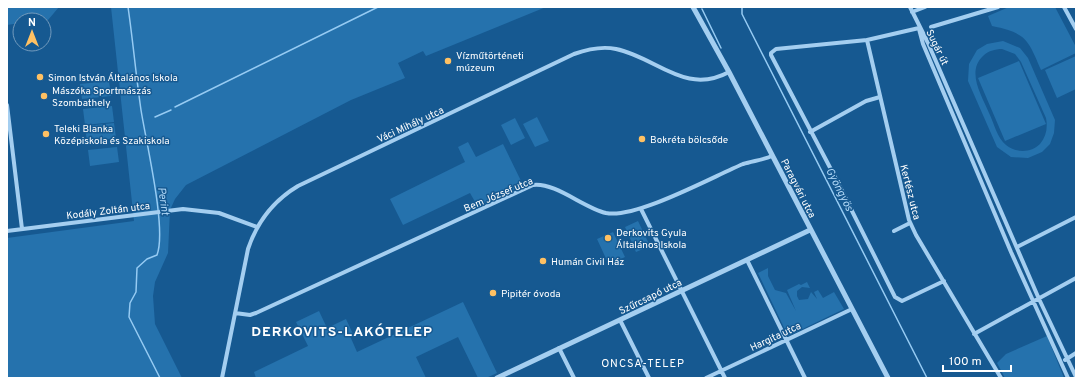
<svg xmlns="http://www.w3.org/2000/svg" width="1083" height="385" font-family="Overpass,sans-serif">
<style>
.green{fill:#2572ad;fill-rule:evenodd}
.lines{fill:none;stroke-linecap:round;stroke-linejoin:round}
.stream{stroke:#96cbf3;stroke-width:1.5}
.minor{stroke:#a4cef0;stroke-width:4}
.tertiary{stroke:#a4cef0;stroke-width:5}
.poi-dot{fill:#ffc163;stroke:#165991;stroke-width:1.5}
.labels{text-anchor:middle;stroke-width:3;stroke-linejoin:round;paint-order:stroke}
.street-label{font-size:10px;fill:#fff;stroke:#165991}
.poi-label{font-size:10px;fill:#fff;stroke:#165991;text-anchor:start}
.water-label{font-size:11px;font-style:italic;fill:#b0d8f7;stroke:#165991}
.neighbourhood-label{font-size:11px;letter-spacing:1px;fill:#fff;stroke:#165991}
.district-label{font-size:14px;font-weight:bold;letter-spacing:1px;fill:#fff;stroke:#165991}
</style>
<rect width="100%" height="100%" fill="#165991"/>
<path class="green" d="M7,7H59L48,20H20V23L7,25Z
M111,7H546L426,56L423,51L398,63L405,78L351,100L186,185L175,199L170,210L168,253L155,282L153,296L155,324L182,378H7V238L134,221Z
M1009,7H1055L1076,47V53L1041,70C1028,39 1026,33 992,26L988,16Z
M1003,41L1020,48L1028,58L1055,120L1054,133L1050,144L1042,152L1028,158L1011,157L997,147L968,81L969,64L977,50L987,44ZM1002,49L1015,54L1021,62L1046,118C1048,128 1046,137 1040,144C1031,153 1016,153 1006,145C997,138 994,123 989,113C982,96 966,72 983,56C988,51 995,49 1002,49Z
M1076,56V89L1057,98L1045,70Z
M1019,61L1046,124L1005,141L978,78Z
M109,81L111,96L82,99L80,84Z
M112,106L114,122L85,125L83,109Z
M537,117L549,141L535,147L523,124Z
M515,118L525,138L511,145L501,125Z
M114,123L116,138L87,142L85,126Z
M468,142L476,157L503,144L523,185L478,207L470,193L403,225L390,199L465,162L458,147Z
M117,147L119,162L90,166L88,150Z
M638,221L650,246L636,252L625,227Z
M613,232L625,257L609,265L597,239Z
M768,268V276L775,290L786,293L796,311L787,290L799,284L801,285L807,282L810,288L802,287L797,291V296L799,300L808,299L811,292L817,299L814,292L818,290L823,298L834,292L844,309L788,336L758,273Z
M463,302L497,373L486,378H478L458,337L416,357L426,378H256L254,372L308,346L296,322L319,311L327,328L346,319L353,334L350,336L357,352Z
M1047,336L1064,378H1005L997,363L1006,354Z"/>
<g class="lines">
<path class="stream" d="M128,7C133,41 136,76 141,110C146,142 167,229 157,255L147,259L137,268L136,292L130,303L129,317L160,378
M742,7V14L927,378
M702,9L721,48
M175,107L378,7
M155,117L171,110"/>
<path class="minor" d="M910,7L928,43L1039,299L1076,377
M1064,7L1076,29
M912,12L925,7
M931,27L998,7
M919,28L867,40L776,49L771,53V55L835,177L895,297L902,301L944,281
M919,29L923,44L1011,252L1068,378
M867,40L909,220L916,235L1001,378
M7,105L22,229
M810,132L866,101L880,97
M641,209L725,378
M7,231L183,209L219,213L257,227
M894,231L910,223
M1017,247L1076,217
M747,260L805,378
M235,313L250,315L256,313L533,185C555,182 584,208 606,213C636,219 712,177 743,164C752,161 763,160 772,156
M620,320L649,378
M974,334L1076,278
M559,348L574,378
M1065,360L1076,353
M222,378L248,249C257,222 273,201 298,186L574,54C588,49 602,46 616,49C656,57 685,96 729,72
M706,378L852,309"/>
<path class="tertiary" d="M693,7L729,72L888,378
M497,378L810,230"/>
</g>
<g class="poi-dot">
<circle cx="448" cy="61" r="4"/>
<circle cx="40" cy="77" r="4"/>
<circle cx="44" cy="96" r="4"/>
<circle cx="46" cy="134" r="4"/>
<circle cx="642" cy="139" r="4"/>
<circle cx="608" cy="238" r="4"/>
<circle cx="543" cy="261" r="4"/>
<circle cx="493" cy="293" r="4"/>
</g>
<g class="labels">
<g class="street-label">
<text transform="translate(938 47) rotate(64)" y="4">Sugár út</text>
<text transform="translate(410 124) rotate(-25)" y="4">Váci Mihály utca</text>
<text transform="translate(799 188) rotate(63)" y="4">Paragvári utca</text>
<text transform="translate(911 192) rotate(76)" y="4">Kertész utca</text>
<text transform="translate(498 194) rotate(-23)" y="4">Bem József utca</text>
<text transform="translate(108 210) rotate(-7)" y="4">Kodály Zoltán utca</text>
<text transform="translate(650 296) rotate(-26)" y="4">Szűrcsapó utca</text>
<text transform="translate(775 336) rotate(-25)" y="4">Hargita utca</text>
</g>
<g class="poi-label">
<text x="456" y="59">Vízműtörténeti<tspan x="456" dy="12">múzeum</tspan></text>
<text x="48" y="81">Simon István Általános Iskola</text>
<text x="52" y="94">Mászóka Sportmászás<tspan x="52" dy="12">Szombathely</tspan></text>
<text x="54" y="132">Teleki Blanka<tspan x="54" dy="12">Középiskola és Szakiskola</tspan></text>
<text x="650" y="143">Bokréta bölcsőde</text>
<text x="616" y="236">Derkovits Gyula<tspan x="616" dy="12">Általános Iskola</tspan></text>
<text x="551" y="265">Humán Civil Ház</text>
<text x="501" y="297">Pipitér óvoda</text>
</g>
<g class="water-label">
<text transform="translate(840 189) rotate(63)" y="4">Gyöngyös</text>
<text transform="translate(164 201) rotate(82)" y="4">Perint</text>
</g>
<g class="neighbourhood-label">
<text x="643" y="367">ONCSA-TELEP</text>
</g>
<g class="district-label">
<text x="342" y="336">DERKOVITS-LAKÓTELEP</text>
</g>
</g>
<rect width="1083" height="385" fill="none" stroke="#ffffff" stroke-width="16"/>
<g transform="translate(32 32)"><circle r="19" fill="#165991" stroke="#739bbd"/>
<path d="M0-3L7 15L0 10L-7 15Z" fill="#ffc163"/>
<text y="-6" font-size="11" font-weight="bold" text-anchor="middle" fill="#ffffff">N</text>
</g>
<path d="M943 365v6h68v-6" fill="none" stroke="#ffffff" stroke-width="2"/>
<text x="949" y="365" font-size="12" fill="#ffffff" stroke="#165991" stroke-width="3" paint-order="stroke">100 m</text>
</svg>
